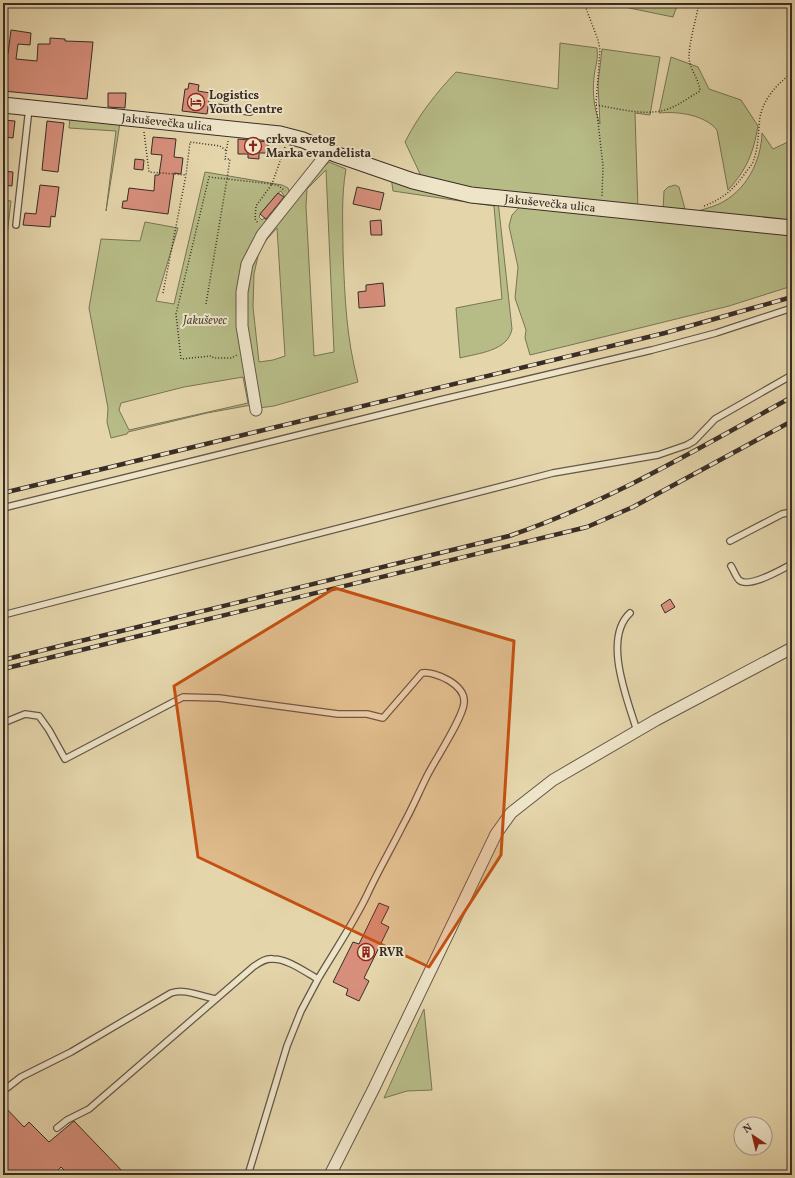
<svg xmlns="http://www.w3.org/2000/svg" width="795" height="1178" font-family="Vollkorn,serif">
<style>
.green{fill:#b7bc87;stroke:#787457;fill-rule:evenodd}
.building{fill:#d78f7c;stroke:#392d27}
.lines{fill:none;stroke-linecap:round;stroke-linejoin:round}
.lane-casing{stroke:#645748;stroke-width:8}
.street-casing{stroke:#645748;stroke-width:13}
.secondary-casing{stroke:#392d27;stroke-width:17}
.path{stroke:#392d27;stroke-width:1.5;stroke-dasharray:1 2;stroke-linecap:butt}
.lane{stroke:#eee4c8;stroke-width:5.5}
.street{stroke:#eee4c8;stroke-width:11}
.secondary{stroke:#eee4c8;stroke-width:15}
.rail-casing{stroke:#392d27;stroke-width:4.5}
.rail{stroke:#eee4c8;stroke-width:3;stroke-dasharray:9;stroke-linecap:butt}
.marked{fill:#c55011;fill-opacity:0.2;stroke:#c55011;stroke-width:3;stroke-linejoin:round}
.labels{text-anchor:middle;stroke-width:4;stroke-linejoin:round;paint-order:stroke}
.poi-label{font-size:12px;font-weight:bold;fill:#392d27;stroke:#eee4c8;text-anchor:start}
.street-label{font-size:12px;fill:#392d27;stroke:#eee4c8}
.park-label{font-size:12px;font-style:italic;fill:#524a3a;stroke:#eee4c8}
</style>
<rect width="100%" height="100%" fill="#e5d5ab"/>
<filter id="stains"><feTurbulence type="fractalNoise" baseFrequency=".005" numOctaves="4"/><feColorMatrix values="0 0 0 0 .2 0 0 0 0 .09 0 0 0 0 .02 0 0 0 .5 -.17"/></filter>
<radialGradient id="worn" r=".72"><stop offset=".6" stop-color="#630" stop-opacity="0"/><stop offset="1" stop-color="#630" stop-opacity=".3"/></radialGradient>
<path class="green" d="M605,3H678L673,17Z
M560,43L597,48C598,57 597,62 595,70C592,88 593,107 600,124L598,84L602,49L660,57L650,115L635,113L638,209L505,194L422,178L405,142C418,116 436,93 456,72L558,89Z
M671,57L698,67L709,89L741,100L758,126C753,154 747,169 728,190L717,130C705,115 678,111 659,113Z
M70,118L120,123L106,211L116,131L69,128Z
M762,133L773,149L792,140V224L690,214C699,210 710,208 719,204C746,191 761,162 762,133Z
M329,162L346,169C341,197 343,224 343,252C345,299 346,336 358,382L274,406L259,408L243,315L254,252L322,165L324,167ZM326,170L334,352L314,356L306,206L307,189ZM277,228L285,356L273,360L259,362L253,307L254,274L260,247Z
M205,172L282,185L288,188L289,191L286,199L281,191L278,193L260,214L259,217L262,220L264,218L268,221L243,267L251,405L207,413L128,432L127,434L111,438L107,422L108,408L89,308L101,239L140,241L145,222L178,228L156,301L174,304ZM243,377L248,403L129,430L119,410L121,403L184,387Z
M391,177L498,201L512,329C508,351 479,353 460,358L456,308L502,299L494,206L393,191Z
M675,185L679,187L685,209L663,211L664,191L668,187Z
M3,200L11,201L3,271Z
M522,204L792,233V286L729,306L530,355L525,338L526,330L515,298L518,267L509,226L512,215Z
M424,1009L432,1090L407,1091L384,1098Z"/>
<path class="building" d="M11,30L31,33L30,45L18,44L16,59L37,61L38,44H50V38L65,39V41L93,42L87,99L3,91V54H8Z
M189,83L199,85L198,91L210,93L207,114L182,111L185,89H188Z
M108,93H126L125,108L108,107Z
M3,120L15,121L13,138L3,137Z
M47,121L64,123L58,172L42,170Z
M153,137L176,139L174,157L183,158L181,174L174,173L168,214L122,208L123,201H127L129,188L154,191L155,175H159L162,155L151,154Z
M238,139L268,142V153H259V159L248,158V154H238Z
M135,159L144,160L143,170L134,169Z
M3,171L13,172L12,186L3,185Z
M40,185L59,187L55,217L51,216L50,227L23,225L25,213L36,214Z
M357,187L384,193L380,210L353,204Z
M278,193L284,197L266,219L260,214Z
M381,220L382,235H371L370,221Z
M383,283L385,306L359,308L358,292L366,291V285Z
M670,599L675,607L665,613L661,605Z
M379,903L389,907L381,923L389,927L364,978L369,981L359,1001L346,995L348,989L333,982L353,942L359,944Z
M3,1105L24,1127L29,1122L49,1142L74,1121L126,1175H69L61,1167L53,1175H3Z"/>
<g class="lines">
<g class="lane-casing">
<path id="lane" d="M215,107L250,112
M16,225L29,108
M3,508L440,400L652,350L716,333L792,308
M730,541L782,514L792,512
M731,566C734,571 736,577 739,580C749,589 782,569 792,564
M630,613C602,639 628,701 637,731
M3,615L553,473L658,455L687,445L694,441L715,419L792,375
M3,723L25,714L39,716L49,730L65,759L183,697L219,698L338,714H367L383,718L422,673C436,671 466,685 464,703C463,718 435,760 427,776C419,792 412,809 403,825C391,849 378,871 367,895C353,924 334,952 318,979
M3,1091L21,1077L71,1052L171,993C186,988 201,997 216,999
M57,1128L67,1120L89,1109L253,967C259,963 265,958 273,959C288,959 305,972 318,979L301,1011L287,1046L248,1175"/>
</g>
<g class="street-casing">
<path id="street" d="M256,410L242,326V292L247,264L262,235L329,151
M330,1175L374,1088L496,834L511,813L553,780L656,720L792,648"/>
</g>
<g class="secondary-casing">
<g id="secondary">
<path id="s1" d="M3,105L280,134L303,140L335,154L413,181L471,195L792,228"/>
</g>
</g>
<path class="path" d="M584,3L598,40L600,50L596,104L603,166L602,197
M596,105C622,109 649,118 673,107C682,103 691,96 700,91C699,79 690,70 689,58C689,42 696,20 699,3
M144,132L149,172L186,175L190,142L220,146L227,151
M228,141L225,159H230L227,179L272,184L256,206L255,219L258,223
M285,147L272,184L279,186L285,191
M704,206C723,199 734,189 746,172C749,168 753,164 754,159C759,145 758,131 760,117C764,98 777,84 792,73
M163,293L186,175
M206,304L227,179L209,177L176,314L181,359L211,356L214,358H231L237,355"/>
<use href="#lane" class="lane"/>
<use href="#street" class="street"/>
<use href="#secondary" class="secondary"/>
<g class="rail-casing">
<path id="rail" d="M3,493L665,333L792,297
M3,660L509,536C609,502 699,448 792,397
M3,669L587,527L633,507L792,421"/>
</g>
<use href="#rail" class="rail"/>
</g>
<path class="marked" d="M335,588L514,641L501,855L429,967L198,857L174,686Z"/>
<defs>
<g id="hotel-ring" transform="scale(0.9)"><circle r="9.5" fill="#eee4c8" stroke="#8f2418" stroke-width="1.5"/><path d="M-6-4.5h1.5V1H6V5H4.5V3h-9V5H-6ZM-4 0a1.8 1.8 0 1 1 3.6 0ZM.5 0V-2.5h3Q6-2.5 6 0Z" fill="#8f2418"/></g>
<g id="church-ring" transform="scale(0.9)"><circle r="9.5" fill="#eee4c8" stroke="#8f2418" stroke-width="1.5"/><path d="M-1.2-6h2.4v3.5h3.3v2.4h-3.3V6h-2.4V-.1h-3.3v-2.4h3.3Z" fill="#8f2418"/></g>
<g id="building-ring" transform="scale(0.9)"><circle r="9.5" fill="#eee4c8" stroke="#8f2418" stroke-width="1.5"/><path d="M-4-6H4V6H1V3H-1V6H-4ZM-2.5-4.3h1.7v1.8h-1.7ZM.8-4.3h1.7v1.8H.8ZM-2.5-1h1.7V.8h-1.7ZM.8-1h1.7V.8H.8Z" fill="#8f2418"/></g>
</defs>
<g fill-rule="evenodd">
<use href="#hotel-ring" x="196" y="102"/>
<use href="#church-ring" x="253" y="146"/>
<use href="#building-ring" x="366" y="952"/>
</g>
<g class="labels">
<g class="poi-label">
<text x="209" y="99">Logistics<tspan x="209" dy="14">Youth Centre</tspan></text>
<text x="266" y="143">crkva svetog<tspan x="266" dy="14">Marka evanđelista</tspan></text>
<text x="379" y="956">RVR</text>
</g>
<g class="street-label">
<text dy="4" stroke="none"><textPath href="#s1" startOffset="165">Jakuševečka ulica</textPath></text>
<text dy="4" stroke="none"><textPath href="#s1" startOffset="559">Jakuševečka ulica</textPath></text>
</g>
<g class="park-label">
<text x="205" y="324">Jakuševec</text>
</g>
</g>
<rect width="795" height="1178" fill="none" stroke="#e5d5ab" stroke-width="16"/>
<rect x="4" y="4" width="787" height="1170" fill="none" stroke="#392d27" stroke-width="2"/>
<rect x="8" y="8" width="779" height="1162" fill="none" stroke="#392d27"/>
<g transform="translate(753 1136) rotate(325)"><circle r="19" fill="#eee4c8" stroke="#a69b88"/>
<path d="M0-3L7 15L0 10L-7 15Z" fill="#8f2418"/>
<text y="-6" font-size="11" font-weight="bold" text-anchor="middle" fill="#392d27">N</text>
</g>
<rect width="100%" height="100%" filter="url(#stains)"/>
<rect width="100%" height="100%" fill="url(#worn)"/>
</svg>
